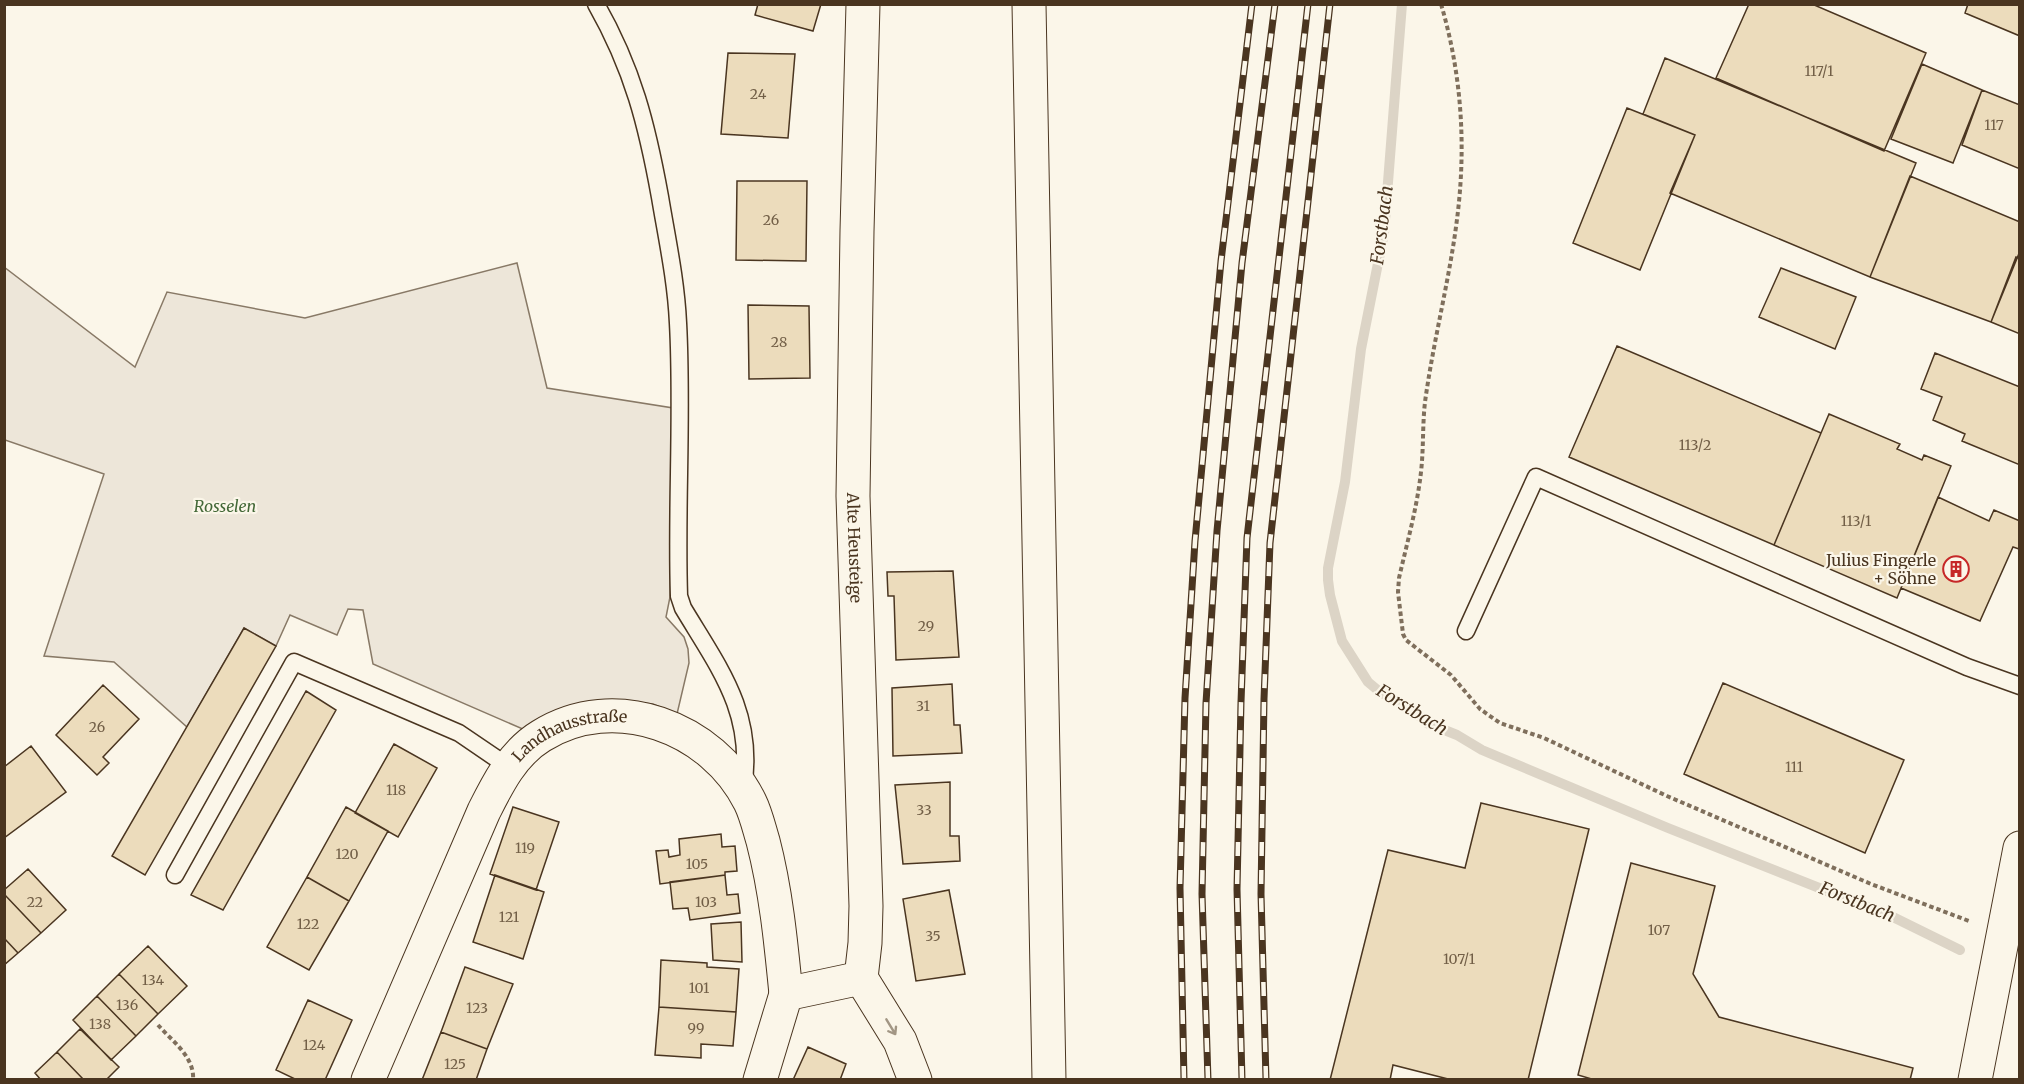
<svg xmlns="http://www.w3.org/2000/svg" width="2024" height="1084" font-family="Merriweather,serif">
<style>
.green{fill:#ede6d9;stroke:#887966;stroke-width:1.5}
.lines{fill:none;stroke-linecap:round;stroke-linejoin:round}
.stream{stroke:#dcd4c6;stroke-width:10}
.building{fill:#ecdcbc;stroke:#4a3520;stroke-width:1.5}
.lane-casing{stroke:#4a3520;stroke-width:19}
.street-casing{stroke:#4a3520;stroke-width:35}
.secondary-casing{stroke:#4a3520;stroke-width:35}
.path{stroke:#7f6f5c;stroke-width:4;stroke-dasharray:4.5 3;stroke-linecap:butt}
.lane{stroke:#fbf6e9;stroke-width:16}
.street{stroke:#fbf6e9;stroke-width:33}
.secondary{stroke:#fbf6e9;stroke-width:33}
.rail-casing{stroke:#4a3520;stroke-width:7}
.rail{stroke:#fbf6e9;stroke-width:4.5;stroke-dasharray:14;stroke-linecap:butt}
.oneway{stroke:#a29684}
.labels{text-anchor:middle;stroke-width:4.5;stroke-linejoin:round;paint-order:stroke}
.number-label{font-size:14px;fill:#725f47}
.park-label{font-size:16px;font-style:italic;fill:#436837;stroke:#fbf6e9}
.street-label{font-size:16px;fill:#4a3520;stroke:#fbf6e9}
.poi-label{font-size:16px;fill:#4a3520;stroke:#fbf6e9;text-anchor:end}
.water-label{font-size:18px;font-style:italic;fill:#4a3520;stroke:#fbf6e9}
</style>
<rect width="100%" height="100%" fill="#fbf6e9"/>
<path class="green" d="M517,263L547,388L673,408L670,597L666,617L684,637L688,649L689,663L677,714L653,704L633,702L525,730L373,664L363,610L348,609L337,635L290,615L276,646L244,628L187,727L114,662L44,656L104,474L5,440L4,267L135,367L167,292L305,318Z"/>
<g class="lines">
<path class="stream" d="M1402,4L1384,233L1361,349L1345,482L1328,568V580L1330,595L1342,641L1368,682L1380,692L1414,711L1427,723L1457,735L1482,750L1668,828L1895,918L1960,950"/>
</g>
<path class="building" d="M758,4H821L813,31L755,15Z
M1749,4H1812L1926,53L1884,151L1716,78Z
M1968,4H2020V36L1965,13Z
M728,53L795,54L788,138L721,134Z
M1665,58L1916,163L1870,277L1670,193L1695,135L1643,114Z
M1922,64L1982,90L1953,163L1891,139Z
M1982,90L2020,105V169L1962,145Z
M1627,108L1695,135L1640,270L1573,243Z
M1910,176L2020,222V251L1991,322L1870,277Z
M737,181H807L806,261L736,260Z
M2016,257L2020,258V334L1991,322Z
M1781,268L1856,297L1835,349L1759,317Z
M748,305L809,306L810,378L749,379Z
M1617,346L1821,433L1774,545L1569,457Z
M1935,353L2020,387V465L1962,441L1965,434L1933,420L1942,397L1921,389Z
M1829,414L1900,444L1897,449L1922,460L1924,455L1951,466L1897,598L1774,545Z
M1938,497L1989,521L1994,510L2020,521L2019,549L2013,547L1980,621L1901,588Z
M953,571L959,657L896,660L894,596H888L887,572Z
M244,628L276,646L145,875L112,856Z
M1723,683L1904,760L1865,853L1684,774Z
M952,684L954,725H960L962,753L893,756L892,688Z
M103,685L139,719L103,757L109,763L97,775L56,735Z
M306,691L336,710L223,910L191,895Z
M394,744L437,768L398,837L355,813Z
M31,746L66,792L4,838V767Z
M950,782V836H959L960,861L903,864L895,785Z
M1481,803L1589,829L1528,1080H1452L1393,1065L1390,1080H1330L1388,850L1465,868Z
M346,807L388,831L349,901L307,877Z
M513,807L559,822L536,890L490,874Z
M721,834L722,847L735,846L737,871L725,872V875L660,884L656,851L668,850L669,857L680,855L679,839Z
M1631,863L1715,886L1693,974L1719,1017L1913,1068L1910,1080H1595L1578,1075Z
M28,869L66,910L41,933L4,894V890Z
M495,875L544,892L523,959L473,942Z
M725,875L727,895L738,894L740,913L690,920L688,908L673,909L670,882Z
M307,877L349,901L309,970L267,947Z
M949,890L965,974L916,981L903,899Z
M4,894L41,933L18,953L4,938Z
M741,922L742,962L713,960L711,924Z
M4,938L18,953L4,965Z
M148,946L187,986L158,1014L119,974Z
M661,960L707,963V967L739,969L736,1012L659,1007Z
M465,967L513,984L487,1049L441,1032Z
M119,974L158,1014L136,1036L97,996Z
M97,996L136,1036L111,1060L73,1020Z
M308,1000L352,1020L325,1080H297L276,1070Z
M659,1007L736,1012L733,1046L701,1044V1058L655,1055Z
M80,1029L119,1067L106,1080H84L57,1052Z
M441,1032L487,1049L476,1080H422Z
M808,1047L846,1064L840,1080H793Z
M57,1052L84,1080H41L35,1073Z"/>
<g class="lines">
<g class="lane-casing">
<path id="lane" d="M596,4C633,69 647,125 660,197C667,239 676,280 678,323C683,414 676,505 679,596L683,608C719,668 755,713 743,788
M1466,631L1536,477L1967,667L2020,686
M175,875L294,662L459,733L509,767"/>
</g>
<g class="street-casing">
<g id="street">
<path id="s1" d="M863,4L857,231L853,496L866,906L865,943L861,978L900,1041L915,1080"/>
<path id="s2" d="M368,1080L484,811C498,783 513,753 541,736C614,690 713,727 750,802C756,814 759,828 763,841C776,891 781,943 786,994"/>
<path d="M760,1080L786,994L861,978"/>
</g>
</g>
<g class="secondary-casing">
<path id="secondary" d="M1029,4L1049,1080
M1975,1080L2020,848"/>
</g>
<path class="path" d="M1441,4C1461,72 1466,141 1458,211C1451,273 1435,333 1426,395C1422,420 1424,446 1421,472C1417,508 1407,543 1399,578L1398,592L1403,634L1406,640L1451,675L1480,709L1500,723L1544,738L1667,796L1871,884L1969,921
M158,1025C172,1041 195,1057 193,1080"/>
<use href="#lane" class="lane"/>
<use href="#street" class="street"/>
<use href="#secondary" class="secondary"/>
<g class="rail-casing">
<path id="rail" d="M1184,1080L1180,888L1185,698L1195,541L1221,261L1252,4
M1208,1080L1202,894L1206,703L1217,531L1242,263L1275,4
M1242,1080L1237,889L1241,702L1247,538L1308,4
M1266,1080L1261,894L1264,699L1270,543L1330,4"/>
</g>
<use href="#rail" class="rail"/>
</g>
<defs><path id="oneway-shaft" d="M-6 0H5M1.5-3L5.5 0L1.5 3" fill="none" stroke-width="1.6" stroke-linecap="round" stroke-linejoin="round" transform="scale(1.5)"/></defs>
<use class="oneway" href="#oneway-shaft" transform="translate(891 1027) rotate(59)"/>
<defs>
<g id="building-ring" transform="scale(1.35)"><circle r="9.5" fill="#fbf6e9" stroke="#c62828" stroke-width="1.5"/><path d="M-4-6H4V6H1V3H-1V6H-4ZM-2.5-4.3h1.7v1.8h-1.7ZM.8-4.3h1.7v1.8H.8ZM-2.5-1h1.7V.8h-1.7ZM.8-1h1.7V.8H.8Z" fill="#c62828"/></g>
</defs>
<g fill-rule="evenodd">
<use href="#building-ring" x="1956" y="569"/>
</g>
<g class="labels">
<g class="number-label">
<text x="1819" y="76">117/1</text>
<text x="758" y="99">24</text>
<text x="1994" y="130">117</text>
<text x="771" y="225">26</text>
<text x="779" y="347">28</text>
<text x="1695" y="450">113/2</text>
<text x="1856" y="526">113/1</text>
<text x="926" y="631">29</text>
<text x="923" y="711">31</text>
<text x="97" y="732">26</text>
<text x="1794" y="772">111</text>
<text x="396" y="795">118</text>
<text x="924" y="815">33</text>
<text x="525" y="853">119</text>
<text x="347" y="859">120</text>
<text x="697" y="869">105</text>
<text x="35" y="907">22</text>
<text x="706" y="907">103</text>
<text x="509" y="922">121</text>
<text x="308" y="929">122</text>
<text x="1659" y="935">107</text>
<text x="933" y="941">35</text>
<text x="1459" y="964">107/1</text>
<text x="153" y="985">134</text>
<text x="699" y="993">101</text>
<text x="127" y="1010">136</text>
<text x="477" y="1013">123</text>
<text x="100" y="1029">138</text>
<text x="696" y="1033">99</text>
<text x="314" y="1050">124</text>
<text x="455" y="1069">125</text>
</g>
<g class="park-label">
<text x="225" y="512">Rosselen</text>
</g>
<g class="street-label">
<text dy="6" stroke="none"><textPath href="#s1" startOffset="544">Alte Heusteige</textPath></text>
<text dy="6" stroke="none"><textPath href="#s2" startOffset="416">Landhausstraße</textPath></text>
</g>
<g class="poi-label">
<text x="1936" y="566">Julius Fingerle<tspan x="1936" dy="18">+ Söhne</tspan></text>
</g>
<g class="water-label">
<text transform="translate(1382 225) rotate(-83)" y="6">Forstbach</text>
<text transform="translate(1412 710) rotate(32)" y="6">Forstbach</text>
<text transform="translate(1857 902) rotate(22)" y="6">Forstbach</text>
</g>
</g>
<rect width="2024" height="1084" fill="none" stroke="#4a3520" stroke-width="12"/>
</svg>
